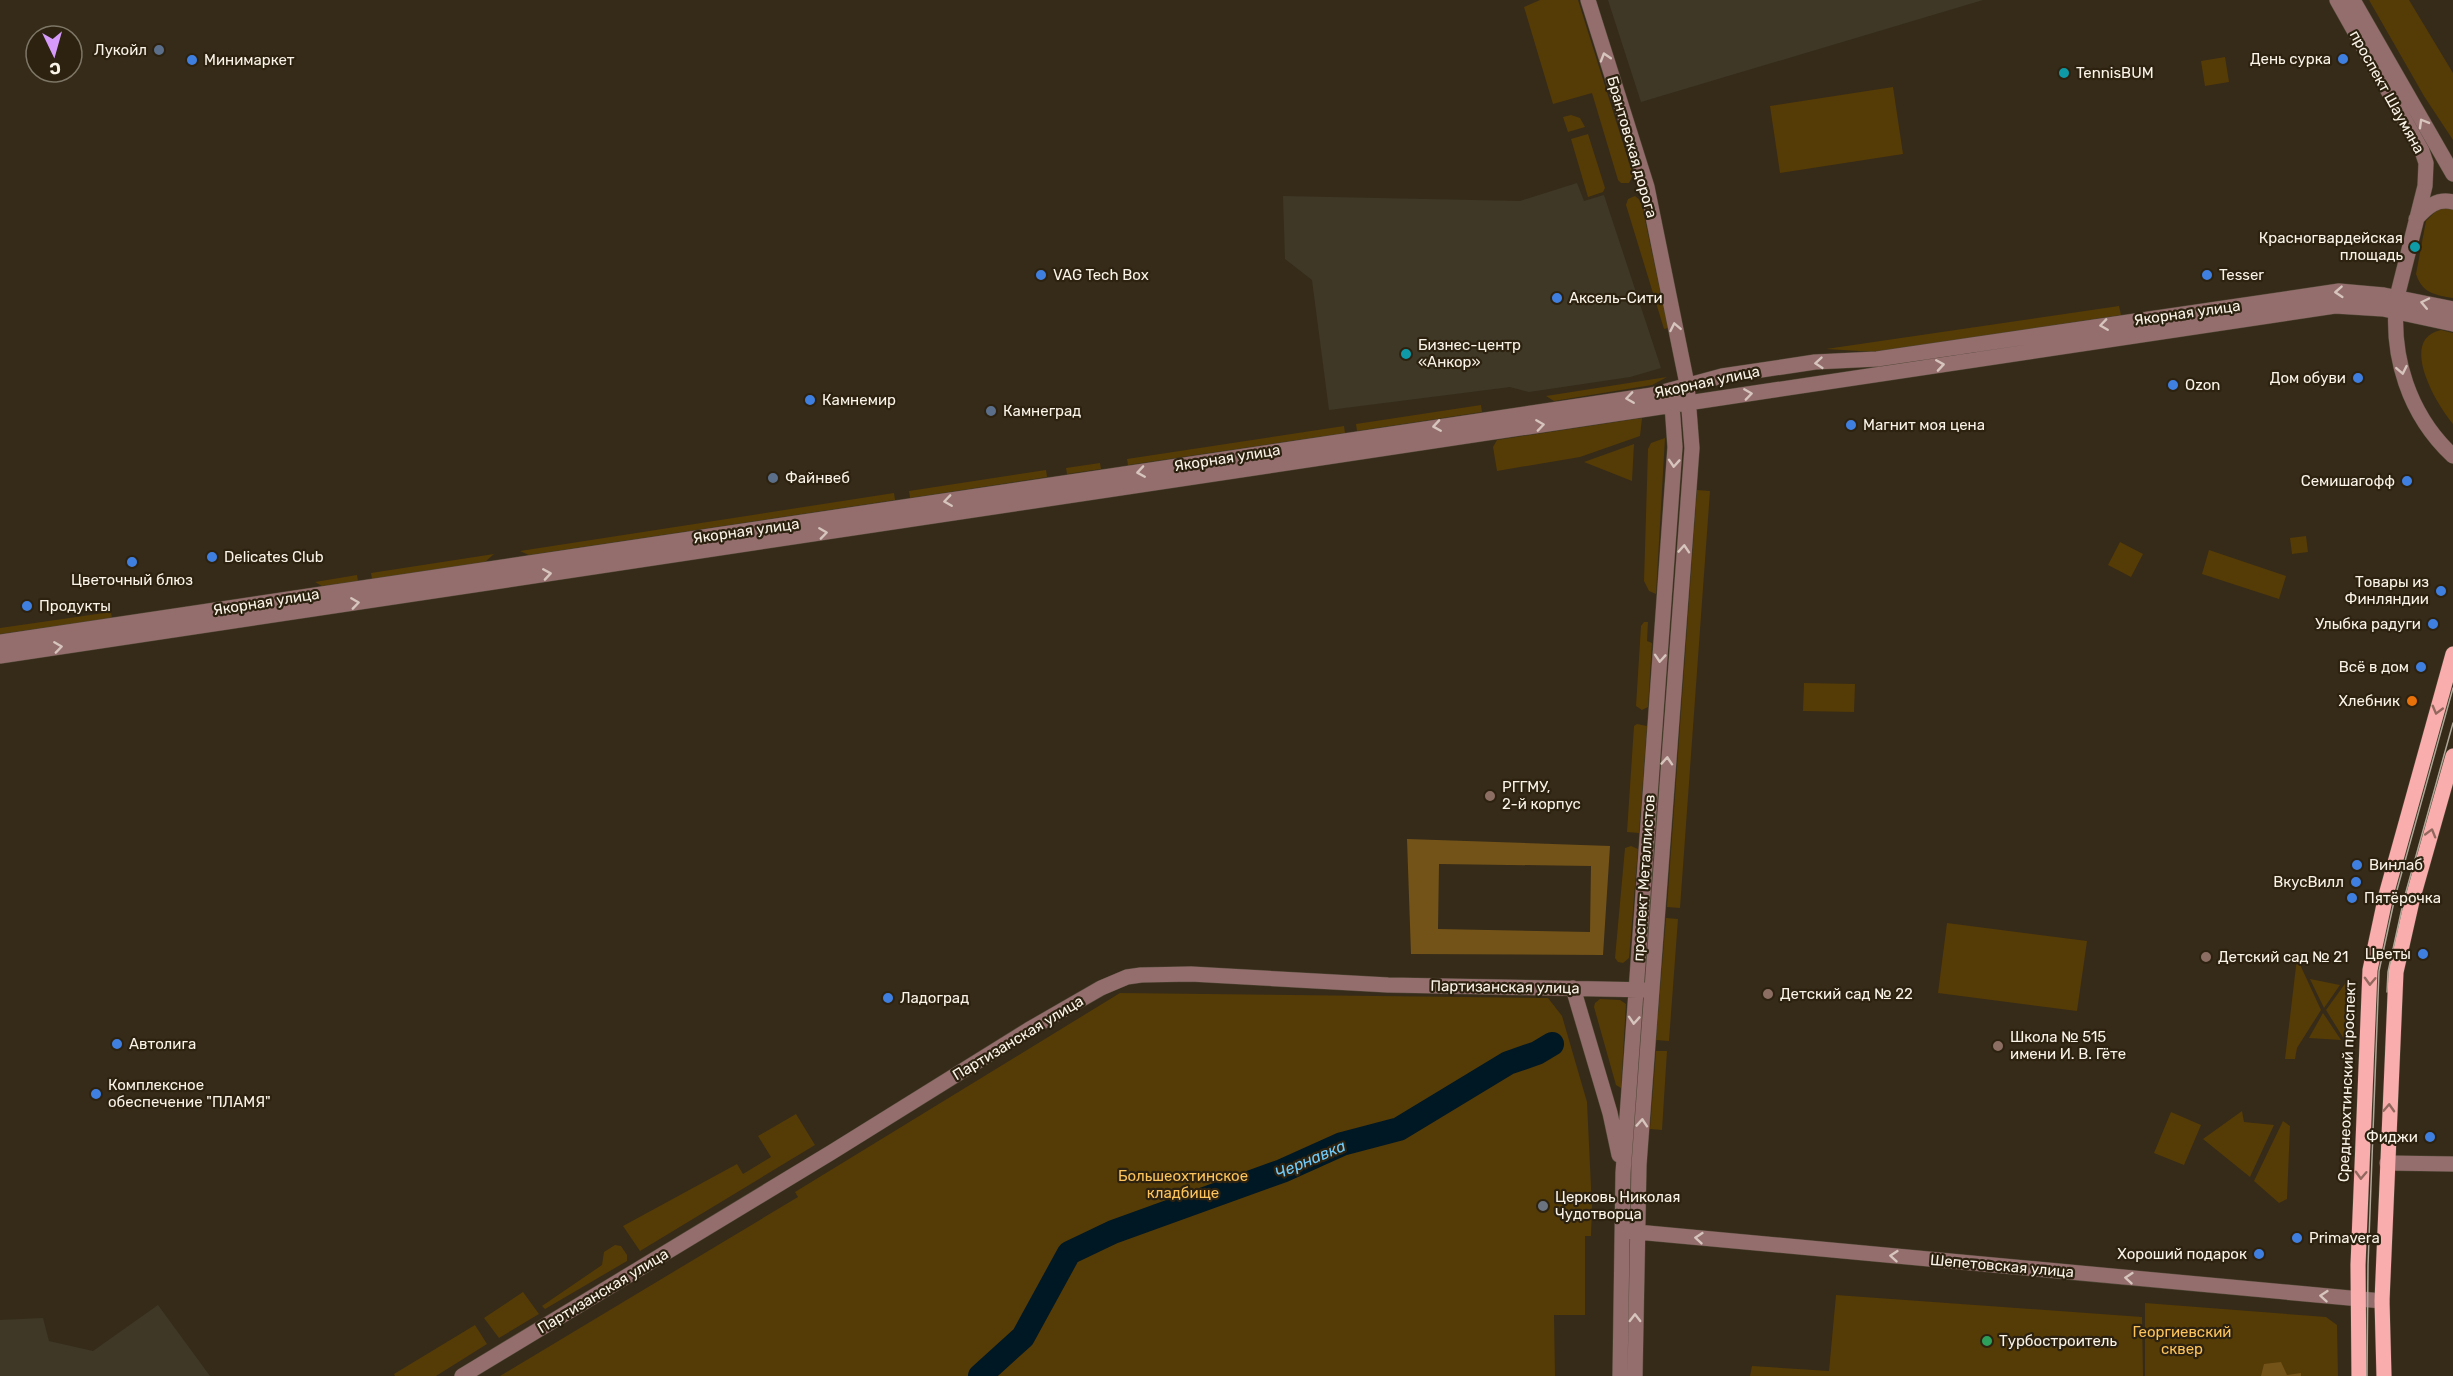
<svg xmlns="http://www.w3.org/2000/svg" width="2453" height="1376" font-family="Rubik,sans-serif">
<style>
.commercial{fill:#3f3827}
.green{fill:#553b06}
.forest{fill:#735318;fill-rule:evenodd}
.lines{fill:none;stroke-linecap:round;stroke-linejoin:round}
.river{stroke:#001724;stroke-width:24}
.minor-casing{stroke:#514736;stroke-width:16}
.major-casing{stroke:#514736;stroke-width:16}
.minor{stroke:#936e6d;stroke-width:15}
.major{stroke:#f9adac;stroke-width:15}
.tram{stroke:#afa698;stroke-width:1.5}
.oneway{stroke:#d6c4bd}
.oneway2{stroke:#92685e}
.service-dot{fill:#5c6f8a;stroke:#2c220f;stroke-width:2}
.shop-dot{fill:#3f7fe0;stroke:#2c220f;stroke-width:2}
.culture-dot{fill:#0f9aa8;stroke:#2c220f;stroke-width:2}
.food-dot{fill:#e8710a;stroke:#2c220f;stroke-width:2}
.education-dot{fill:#8d6e63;stroke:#2c220f;stroke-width:2}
.worship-dot{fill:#6b7280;stroke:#2c220f;stroke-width:2}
.leisure-dot{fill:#2e9e5b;stroke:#2c220f;stroke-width:2}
.labels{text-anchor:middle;stroke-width:4.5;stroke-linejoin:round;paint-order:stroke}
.poi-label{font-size:15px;fill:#faf3e8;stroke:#2c220f;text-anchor:start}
.street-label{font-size:15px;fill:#faf3e8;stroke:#2c220f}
.park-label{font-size:15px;fill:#fdc35c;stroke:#2c220f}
.water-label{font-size:16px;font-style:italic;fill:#71cbfa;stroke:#2c220f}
</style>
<rect width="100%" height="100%" fill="#362b19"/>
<path class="commercial" d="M1608,0H1983L1641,102Z
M1577,183L1584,201L1604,195L1661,368L1630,377L1529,392L1510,387L1329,410L1312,280L1285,259L1283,196L1520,201Z
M158,1305L210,1376H0V1320L43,1318L49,1341L93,1351Z"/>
<path class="green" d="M1540,0H1578L1633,175L1629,183H1621L1618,180L1592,93L1553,104L1524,7Z
M2369,0H2409L2453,73V140L2424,96Z
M2225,57L2229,82L2205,86L2201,61Z
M1893,87L1903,154L1780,173L1770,106Z
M1571,115L1580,118L1585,127L1568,132L1563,117Z
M1588,134L1605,188L1603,192L1588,197L1571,139Z
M1635,196L1641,201L1668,328L1664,329L1626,205L1628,199Z
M2445,208L2453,209V298C2435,295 2422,293 2416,274L2426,221L2437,210Z
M2119,306L2121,315L1876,352L1826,349Z
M2441,330L2453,333V424C2436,404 2398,339 2441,330Z
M1667,377L1652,385L1554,401L1546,396Z
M1481,405L1482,412L1357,431L1356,424Z
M1642,418L1640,436L1580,457L1497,471L1493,447L1497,440Z
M1344,426L1345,433L1128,465L1127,459Z
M1665,438L1656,594L1649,591L1644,581L1648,449L1651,443Z
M1634,444L1632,481L1584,462Z
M1100,463L1101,469L1067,474L1066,468Z
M1046,470L1047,477L910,498L909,491Z
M1697,490L1710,491L1680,908L1667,907Z
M894,493L895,500L529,555L520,551Z
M2306,536L2308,552L2292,554L2290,538Z
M2120,542L2143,554L2131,577L2108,565Z
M2209,550L2286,576L2279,599L2202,574Z
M494,554L485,562L372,579L371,573Z
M357,575L358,581L322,586L315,582Z
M111,612L112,618L0,634V628Z
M1644,622H1648L1647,641L1652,643L1648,707L1642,710L1636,706L1641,626Z
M1804,683L1855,684L1854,712L1803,711Z
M1637,724L1647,726L1639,833L1627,832L1634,726Z
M1631,846L1638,849L1629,958L1623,963L1618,962L1615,958L1625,848Z
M1666,918L1678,919L1669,1041L1656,1040Z
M1947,923L2087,941L2077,1011L1938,993Z
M2297,958L2321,1010L2297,1048L2295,1059H2285Z
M2310,979L2340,985L2324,1008Z
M2347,981L2352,982L2349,1040L2344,1039L2326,1010Z
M1120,993L1548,998L1562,1016L1587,1102L1592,1208L1591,1236H1585V1315H1554L1555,1376H500L798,1197L795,1192Z
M1600,999L1620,1000L1626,1004L1621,1088L1616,1085L1594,1007L1595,1003Z
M2323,1013L2341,1040L2309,1038Z
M1656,1051H1667L1662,1130L1650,1129Z
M2242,1111L2244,1122L2274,1125L2250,1177L2203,1139Z
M2171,1112L2201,1125L2184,1165L2154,1153Z
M796,1114L815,1145L640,1251L623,1226L737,1164L743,1174L771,1157L758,1136Z
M2283,1121L2290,1126L2287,1199L2279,1203L2254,1181Z
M615,1245L621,1246L627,1255V1261L545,1309L542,1306L602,1265L604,1252Z
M523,1292L539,1314L499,1338L484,1318Z
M1836,1295L2142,1317L2143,1376H1750L1752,1366L1829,1371Z
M2145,1303L2326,1317L2337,1325L2338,1376H2145Z
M475,1325L487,1344L436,1376H395L394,1374Z"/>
<path class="forest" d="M1407,839L1610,846L1603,955L1411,954ZM1439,864L1591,866L1590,932L1438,929Z
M2281,1362L2287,1375L2301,1373V1376H2261L2264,1364Z"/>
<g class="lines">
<path class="river" d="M980,1376L1023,1337L1069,1253L1113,1232L1282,1171L1342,1144L1399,1129L1508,1063L1537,1053L1552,1044"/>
<g class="minor-casing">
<path id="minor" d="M1588,0L1647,187L1687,384L1692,448L1639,1165L1635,1376
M2337,0L2422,151L2426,163L2425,186L2397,297C2390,356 2409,415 2453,456
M2353,0L2453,174
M2416,219C2427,207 2437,198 2453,202
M0,642L1652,395L1722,376L1815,362L1877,359L2339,291L2384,295L2453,309
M0,656L2335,306L2383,309L2453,324
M1573,988L1610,1113L1619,1155
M2387,1163L2453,1164
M1626,1231L2382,1301
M462,1376L832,1152L1028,1030L1101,988L1127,977L1141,975L1191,974L1388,985L1651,990
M1620,1376L1623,1173L1675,447L1672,405L1678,397"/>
</g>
<g class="major-casing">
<path id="major" d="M2359,1376L2358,1265L2370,970L2386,895L2453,654
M2384,1376L2382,1301L2396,972L2412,901L2453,756"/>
</g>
<use href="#minor" class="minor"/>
<use href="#major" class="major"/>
<path class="tram" d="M2387,992L2388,972L2404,899L2453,723
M2367,1376L2368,1265L2379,971L2395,897L2453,688"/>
</g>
<defs><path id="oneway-chevron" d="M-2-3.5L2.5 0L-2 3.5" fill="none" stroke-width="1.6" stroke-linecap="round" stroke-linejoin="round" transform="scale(1.5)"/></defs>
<g class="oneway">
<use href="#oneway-chevron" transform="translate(1605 57) rotate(-107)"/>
<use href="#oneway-chevron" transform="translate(2423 123) rotate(-120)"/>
<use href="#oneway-chevron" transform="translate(2339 292) rotate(176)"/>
<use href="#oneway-chevron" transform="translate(2425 303) rotate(-168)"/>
<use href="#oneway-chevron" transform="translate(2104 325) rotate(172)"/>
<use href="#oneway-chevron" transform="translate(1675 327) rotate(-101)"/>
<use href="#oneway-chevron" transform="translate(1819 363) rotate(175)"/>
<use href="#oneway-chevron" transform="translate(1940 365) rotate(-9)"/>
<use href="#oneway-chevron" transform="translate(2402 370) rotate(79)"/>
<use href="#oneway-chevron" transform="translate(1748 394) rotate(-8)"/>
<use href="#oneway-chevron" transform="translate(1630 398) rotate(172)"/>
<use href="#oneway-chevron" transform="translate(1540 425) rotate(-8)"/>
<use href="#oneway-chevron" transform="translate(1437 426) rotate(171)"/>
<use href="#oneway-chevron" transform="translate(1674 463) rotate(94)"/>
<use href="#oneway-chevron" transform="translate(1141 472) rotate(171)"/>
<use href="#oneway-chevron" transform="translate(948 501) rotate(172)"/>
<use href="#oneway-chevron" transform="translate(823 533) rotate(-8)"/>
<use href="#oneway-chevron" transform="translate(1684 549) rotate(-86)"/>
<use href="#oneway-chevron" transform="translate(547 574) rotate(-9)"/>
<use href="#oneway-chevron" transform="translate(355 603) rotate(-8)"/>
<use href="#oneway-chevron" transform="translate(58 647) rotate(-8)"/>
<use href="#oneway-chevron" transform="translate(1660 658) rotate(94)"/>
<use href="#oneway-chevron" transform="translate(1667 761) rotate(-86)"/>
<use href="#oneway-chevron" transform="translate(1634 1020) rotate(94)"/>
<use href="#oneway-chevron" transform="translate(1642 1123) rotate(-86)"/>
<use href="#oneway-chevron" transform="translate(1699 1238) rotate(-175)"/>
<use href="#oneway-chevron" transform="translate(1894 1256) rotate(-175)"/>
<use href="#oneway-chevron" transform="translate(2129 1278) rotate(-175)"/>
<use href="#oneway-chevron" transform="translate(2324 1296) rotate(-175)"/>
<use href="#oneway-chevron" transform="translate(1635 1318) rotate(-90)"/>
</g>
<g class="oneway2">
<use href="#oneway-chevron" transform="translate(2437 710) rotate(105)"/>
<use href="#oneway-chevron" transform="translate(2431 833) rotate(-74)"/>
<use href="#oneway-chevron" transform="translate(2370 981) rotate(92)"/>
<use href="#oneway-chevron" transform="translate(2389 1108) rotate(-87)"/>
<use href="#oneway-chevron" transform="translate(2361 1175) rotate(92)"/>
</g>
<g class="service-dot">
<circle cx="159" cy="50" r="6"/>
<circle cx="991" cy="411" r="6"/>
<circle cx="773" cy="478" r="6"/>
</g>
<g class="shop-dot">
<circle cx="2343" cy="59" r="6"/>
<circle cx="192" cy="60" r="6"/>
<circle cx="1041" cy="275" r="6"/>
<circle cx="2207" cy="275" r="6"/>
<circle cx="1557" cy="298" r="6"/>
<circle cx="2358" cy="378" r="6"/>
<circle cx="2173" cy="385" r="6"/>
<circle cx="810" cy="400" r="6"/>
<circle cx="1851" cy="425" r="6"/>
<circle cx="2407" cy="481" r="6"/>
<circle cx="212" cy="557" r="6"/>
<circle cx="132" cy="562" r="6"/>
<circle cx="2441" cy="591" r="6"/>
<circle cx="27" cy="606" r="6"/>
<circle cx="2433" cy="624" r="6"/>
<circle cx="2421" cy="667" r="6"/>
<circle cx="2357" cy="865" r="6"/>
<circle cx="2356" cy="882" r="6"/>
<circle cx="2352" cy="898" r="6"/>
<circle cx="2423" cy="954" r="6"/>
<circle cx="888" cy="998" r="6"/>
<circle cx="117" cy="1044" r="6"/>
<circle cx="96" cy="1094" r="6"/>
<circle cx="2430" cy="1137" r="6"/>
<circle cx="2297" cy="1238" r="6"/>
<circle cx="2259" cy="1254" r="6"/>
</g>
<g class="culture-dot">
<circle cx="2064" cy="73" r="6"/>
<circle cx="2415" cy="247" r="6"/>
<circle cx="1406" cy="354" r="6"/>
</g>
<circle class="food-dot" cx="2412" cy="701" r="6"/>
<g class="education-dot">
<circle cx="1490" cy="796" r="6"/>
<circle cx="2206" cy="957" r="6"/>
<circle cx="1768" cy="994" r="6"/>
<circle cx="1998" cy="1046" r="6"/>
</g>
<circle class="worship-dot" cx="1543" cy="1206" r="6"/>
<circle class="leisure-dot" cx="1987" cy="1341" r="6"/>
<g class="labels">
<g class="poi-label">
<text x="147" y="55" text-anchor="end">Лукойл</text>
<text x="2331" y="64" text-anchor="end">День сурка</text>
<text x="204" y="65">Минимаркет</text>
<text x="2076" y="78">TennisBUM</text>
<text x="2403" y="243" text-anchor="end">Красногвардейская<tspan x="2403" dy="17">площадь</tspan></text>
<text x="1053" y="280">VAG Tech Box</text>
<text x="2219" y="280">Tesser</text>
<text x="1569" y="303">Аксель-Сити</text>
<text x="1418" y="350">Бизнес-центр<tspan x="1418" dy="17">«Анкор»</tspan></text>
<text x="2346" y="383" text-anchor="end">Дом обуви</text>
<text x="2185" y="390">Ozon</text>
<text x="822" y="405">Камнемир</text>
<text x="1003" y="416">Камнеград</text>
<text x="1863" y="430">Магнит моя цена</text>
<text x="785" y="483">Файнвеб</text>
<text x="2395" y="486" text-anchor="end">Семишагофф</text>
<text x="224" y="562">Delicates Club</text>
<text x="132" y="585" text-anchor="middle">Цветочный блюз</text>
<text x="2429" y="587" text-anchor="end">Товары из<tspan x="2429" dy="17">Финляндии</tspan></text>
<text x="39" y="611">Продукты</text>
<text x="2421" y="629" text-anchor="end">Улыбка радуги</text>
<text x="2409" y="672" text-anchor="end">Всё в дом</text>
<text x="2400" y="706" text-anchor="end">Хлебник</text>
<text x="1502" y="792">РГГМУ,<tspan x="1502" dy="17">2-й корпус</tspan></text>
<text x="2369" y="870">Винлаб</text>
<text x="2344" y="887" text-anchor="end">ВкусВилл</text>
<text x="2364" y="903">Пятёрочка</text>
<text x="2411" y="959" text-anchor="end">Цветы</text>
<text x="2218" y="962">Детский сад № 21</text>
<text x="1780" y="999">Детский сад № 22</text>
<text x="900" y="1003">Ладоград</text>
<text x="2010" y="1042">Школа № 515<tspan x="2010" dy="17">имени И. В. Гёте</tspan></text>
<text x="129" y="1049">Автолига</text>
<text x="108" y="1090">Комплексное<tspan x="108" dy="17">обеспечение "ПЛАМЯ"</tspan></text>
<text x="2418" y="1142" text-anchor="end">Фиджи</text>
<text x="1555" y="1202">Церковь Николая<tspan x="1555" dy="17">Чудотворца</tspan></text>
<text x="2309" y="1243">Primavera</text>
<text x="2247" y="1259" text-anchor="end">Хороший подарок</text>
<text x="1999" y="1346">Турбостроитель</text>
</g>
<g class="street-label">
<text transform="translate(2387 92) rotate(61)" y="5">проспект Шаумяна</text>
<text transform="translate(1632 147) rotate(74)" y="5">Брантовская дорога</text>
<text transform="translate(2187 313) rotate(-8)" y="5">Якорная улица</text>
<text transform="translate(1707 382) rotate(-12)" y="5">Якорная улица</text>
<text transform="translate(1227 458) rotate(-9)" y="5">Якорная улица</text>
<text transform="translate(746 531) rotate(-8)" y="5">Якорная улица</text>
<text transform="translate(266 602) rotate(-9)" y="5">Якорная улица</text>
<text transform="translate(1644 878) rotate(-86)" y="5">проспект Металлистов</text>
<text transform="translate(1505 987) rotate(1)" y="5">Партизанская улица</text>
<text transform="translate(1018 1038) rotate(-31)" y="5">Партизанская улица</text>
<text transform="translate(2347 1081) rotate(-88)" y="5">Среднеохтинский проспект</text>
<text transform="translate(2002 1266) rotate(5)" y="5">Шепетовская улица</text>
<text transform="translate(603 1291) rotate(-31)" y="5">Партизанская улица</text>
</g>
<g class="park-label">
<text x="1183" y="1181">Большеохтинское<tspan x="1183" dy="17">кладбище</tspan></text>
<text x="2182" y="1337">Георгиевский<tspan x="2182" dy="17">сквер</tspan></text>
</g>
<g class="water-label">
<text transform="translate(1310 1159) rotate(-23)" y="6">Чернавка</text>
</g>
</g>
<g transform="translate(54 54) rotate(175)"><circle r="28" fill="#2c220f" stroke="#7e7666" stroke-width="1.5"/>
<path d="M0-4.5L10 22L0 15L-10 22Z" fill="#d69bfa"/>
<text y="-9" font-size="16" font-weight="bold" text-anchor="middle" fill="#faf3e8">С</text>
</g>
</svg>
